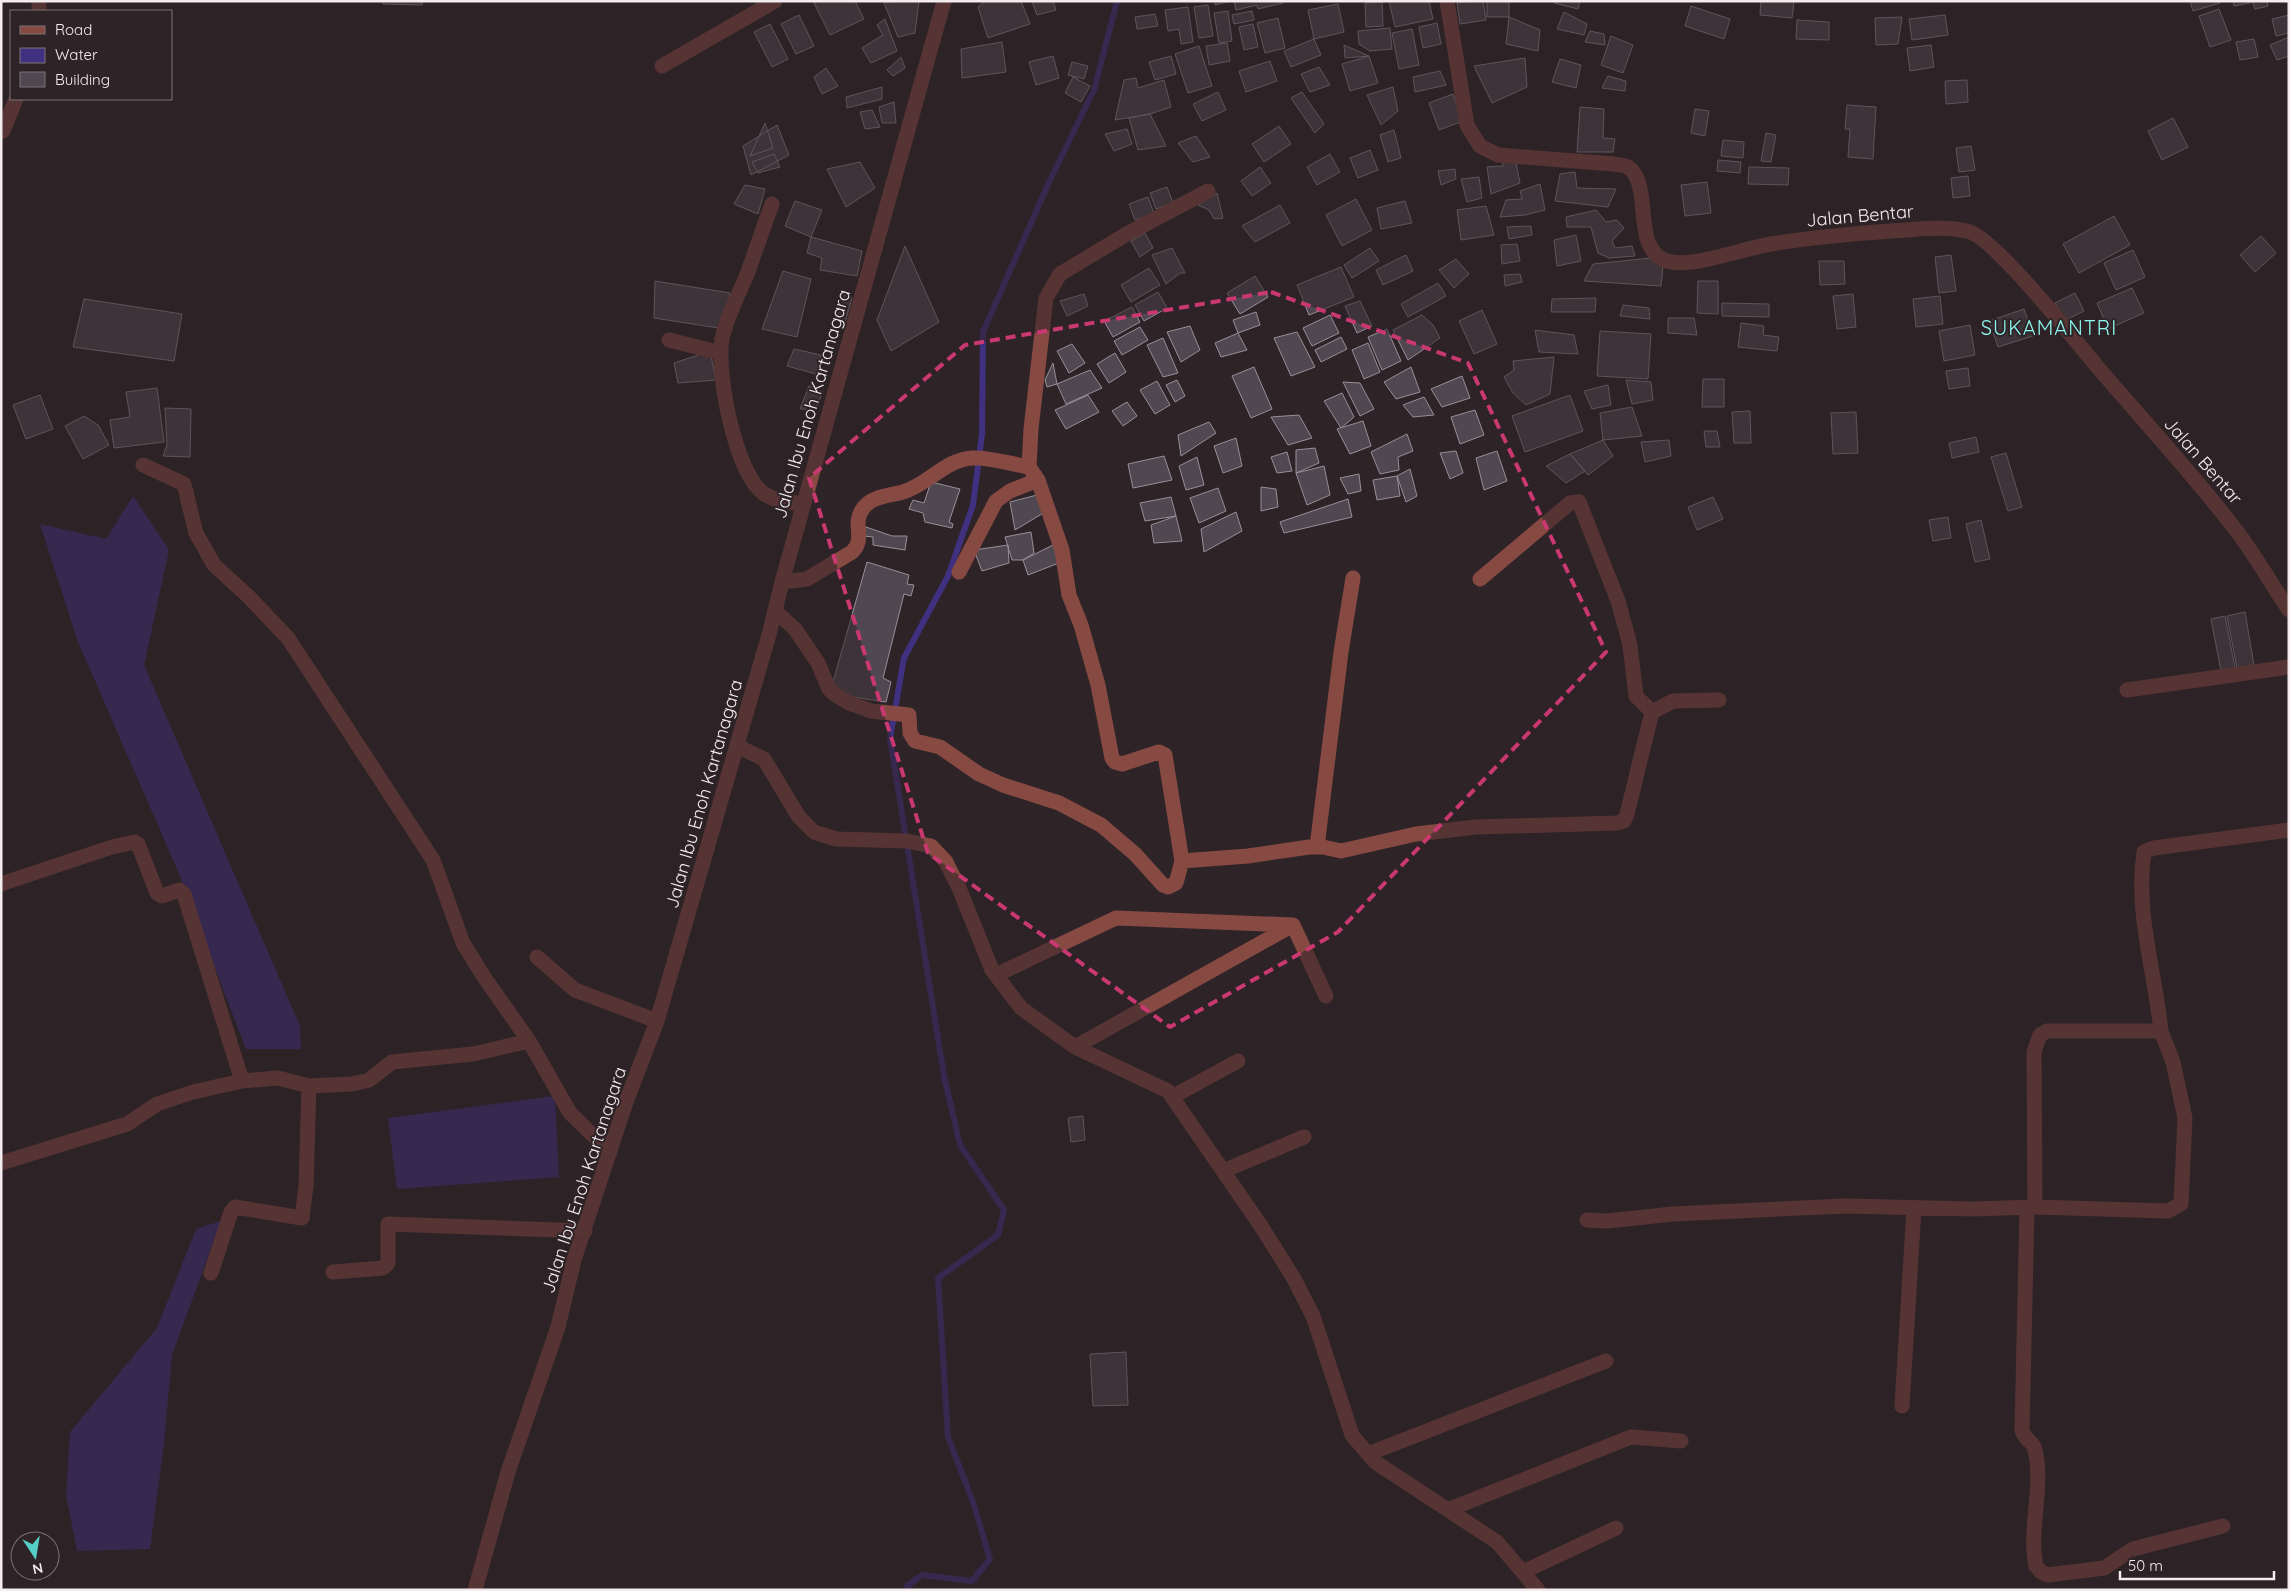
<svg xmlns="http://www.w3.org/2000/svg" width="2290" height="1591" font-family="Quicksand,sans-serif">
<style>
.water{fill:#403080}
.lines{fill:none;stroke-linecap:round;stroke-linejoin:round}
.stream{stroke:#403080;stroke-width:6}
.building{fill:#504851;stroke:#988f99}
.street{stroke:#874a43;stroke-width:15}
.marked{fill:none;stroke:#ca3871;stroke-width:4;stroke-dasharray:10 6;stroke-linejoin:round}
.labels{text-anchor:middle;stroke-width:4;stroke-linejoin:round;paint-order:stroke}
.street-label{font-size:18px;fill:#f4ecef;stroke:#2e2327}
.quarter-label{font-size:20px;letter-spacing:1px;fill:#8ef9f0;stroke:#2e2327}
</style>
<rect width="100%" height="100%" fill="#2e2327"/>
<path class="water" d="M133,496L169,550L144,665L300,1026L301,1049H246L177,869L78,642L40,524L106,539Z
M555,1096L559,1177L397,1189L388,1118Z
M221,1221L172,1355L164,1443L150,1549L77,1551L66,1495L70,1432L157,1328L196,1229Z"/>
<g class="lines">
<path class="stream" d="M908,1590L907,1586L922,1575L972,1581L990,1559L973,1502L948,1437L938,1278L998,1235L1004,1210L960,1145L944,1076L890,738L904,658L948,576L973,505L982,434L983,332L1050,180L1094,90L1117,1"/>
</g>
<path class="building" d="M383,1H422V5L383,4Z
M817,1H855L864,19L830,35L814,3Z
M895,1H919L915,33L898,37L884,3Z
M985,1H1021L1030,24L988,38L978,7Z
M1032,1H1053L1056,10L1037,15Z
M1215,1H1230L1215,5Z
M1234,1H1283V3L1258,9L1257,5L1236,10Z
M1389,1H1429L1433,19L1395,27Z
M1472,1H1483L1486,20L1460,24L1457,3Z
M1487,1H1509V17H1487Z
M1554,1H1580L1578,9L1554,3Z
M1761,1H1794L1792,18L1760,15Z
M2190,1H2219L2220,3L2193,11Z
M2233,1H2250V3L2234,6Z
M2252,1H2267L2268,6L2255,9Z
M1382,2L1383,26L1366,27L1365,3Z
M1338,4L1344,32L1314,39L1308,10Z
M1208,5L1213,36L1199,38L1194,7Z
M1691,6L1730,19L1724,39L1685,26Z
M1188,7L1193,42L1181,44L1179,29L1168,31L1165,10Z
M2219,9L2231,40L2210,47L2199,16Z
M1228,11L1232,41L1219,43L1214,13Z
M1252,11L1254,20L1234,24L1232,15Z
M1564,12L1587,24L1584,35L1557,29Z
M1155,14L1158,26L1137,29L1135,17Z
M799,15L814,46L796,54L781,24Z
M1945,15L1948,35L1912,40L1909,19Z
M2289,15V33L2276,36L2272,19Z
M1509,17L1540,30L1538,51L1506,44Z
M1902,17L1898,44L1876,45L1875,18Z
M1278,18L1285,48L1265,53L1257,23Z
M885,19L897,51L871,63L862,48L883,35L877,25Z
M1797,20L1829,22V40L1796,39Z
M1437,23L1441,44L1423,48L1419,27Z
M770,24L788,59L772,67L754,32Z
M1253,24L1258,47L1244,50L1239,27Z
M1390,28L1392,49L1370,51L1359,44L1358,31Z
M1412,29L1419,65L1399,69L1392,33Z
M1590,31L1604,34L1605,45L1585,42Z
M1611,36L1633,45L1623,73L1601,65Z
M2289,37V56L2277,60L2270,45Z
M1314,39L1321,55L1291,67L1284,51Z
M2254,39L2258,57L2240,60L2236,42Z
M1002,42L1006,72L962,78L961,49Z
M1227,43L1230,61L1209,65L1206,46Z
M1344,45L1369,56L1345,58Z
M1931,45L1934,67L1910,71L1907,48Z
M1199,46L1212,86L1188,93L1175,54Z
M1053,56L1059,78L1036,85L1029,62Z
M1171,56L1176,74L1155,80L1149,62Z
M1369,56L1378,83L1350,91L1342,64Z
M901,57L905,68L893,76L887,70Z
M1525,58L1527,87L1492,103L1474,66Z
M1560,59L1581,65L1576,88L1552,82Z
M1270,61L1277,81L1246,92L1239,71Z
M1072,62L1088,66L1084,79L1068,75Z
M1319,67L1330,85L1310,92L1301,74Z
M826,68L838,86L822,94L814,77Z
M1440,71L1446,85L1415,92L1413,77Z
M1608,76L1626,81L1625,91L1602,88Z
M1073,77L1090,86L1081,102L1065,93Z
M1136,78L1138,88L1164,80L1171,107L1150,114L1115,120L1124,80Z
M1967,80L1968,102L1946,104L1945,81Z
M882,87V99L847,108L846,97Z
M1393,87L1398,111L1381,125L1367,95Z
M1218,92L1226,110L1202,121L1193,104Z
M1302,92L1324,124L1315,133L1291,98Z
M1453,94L1463,121L1439,130L1429,103Z
M894,102L896,123H882L879,107Z
M1847,105L1876,107L1873,159L1848,157L1850,129H1845Z
M1580,107L1604,109L1603,138L1615,139L1613,152H1577Z
M1695,109L1709,111L1705,136L1691,133Z
M872,110L880,127L865,129L860,112Z
M1150,114L1166,146L1138,150L1129,118Z
M2173,118L2188,147L2162,160L2148,131Z
M765,123L773,148L750,156Z
M777,125L789,155L751,175L743,146Z
M1279,126L1291,144L1264,162L1252,144Z
M1127,129L1132,144L1114,151L1105,134Z
M1394,130L1401,158L1388,162L1380,135Z
M1766,133L1776,135L1771,162L1761,161Z
M1196,136L1210,157L1193,162L1178,143Z
M1723,140L1744,142L1743,158L1721,156Z
M1971,146L1975,170L1959,172L1956,148Z
M1370,150L1378,170L1358,178L1350,158Z
M774,154L780,167L758,173L752,162Z
M1330,154L1340,172L1317,185L1307,167Z
M1502,158L1516,163L1520,183L1491,194L1487,167L1503,166Z
M1718,160L1741,162L1740,173L1717,171Z
M860,162L875,188L846,207L827,169Z
M1260,167L1271,183L1252,196L1241,181Z
M1749,167L1789,168L1788,185L1748,184Z
M1455,169L1456,179L1441,185L1438,171Z
M1575,172L1577,188L1616,189L1608,207L1555,201L1560,174Z
M1968,176L1970,196L1953,198L1951,178Z
M1479,177L1482,198L1467,202L1461,179Z
M1707,182L1711,213L1685,216L1681,185Z
M1540,184L1545,210L1525,215L1500,217L1506,200L1522,199L1520,191Z
M745,185L765,189L758,214L734,204Z
M1167,187L1173,203L1156,209L1150,193Z
M1217,193L1223,218L1214,219L1209,210L1198,205Z
M1148,197L1154,214L1135,220L1129,204Z
M1356,199L1372,230L1342,246L1326,215Z
M795,201L822,210L811,237L785,226Z
M1405,201L1412,223L1381,229L1377,208Z
M1280,205L1290,223L1255,242L1242,226Z
M1486,206L1494,235L1461,240L1457,210Z
M1596,210L1606,222L1617,220L1624,228L1612,241L1615,248L1632,246L1635,256L1609,258L1598,253L1591,227H1567L1566,217Z
M2114,216L2130,245L2079,273L2063,244Z
M1531,226L1532,235L1509,239L1507,227Z
M1145,233L1153,248L1140,257L1131,241Z
M1576,235L1581,261L1557,266L1554,240Z
M2261,236L2276,253L2255,272L2240,255Z
M811,237L862,251L857,276L820,270L822,258L807,253Z
M1517,244L1520,261L1502,264L1501,245Z
M905,246L939,322L891,351L877,320Z
M1172,248L1185,273H1180L1166,284L1152,255Z
M1370,248L1379,261L1352,278L1344,265Z
M2133,250L2145,277L2116,290L2104,263Z
M1406,255L1413,271L1383,285L1376,270Z
M1951,255L1956,291L1939,293L1935,257Z
M1651,258L1663,266L1661,286L1584,281L1593,264Z
M1456,259L1469,274L1454,288L1439,270Z
M1819,261H1844L1845,284L1820,285Z
M1341,267L1354,297L1309,315L1297,285Z
M1149,268L1160,285L1131,302L1121,285Z
M783,271L811,279L797,337L762,329Z
M1520,274L1522,282L1505,286L1504,275Z
M1255,276L1268,297L1240,314L1227,293Z
M655,281L730,293L725,329L654,318Z
M1698,281H1718V314L1697,313Z
M1438,283L1446,296L1408,317L1401,304Z
M2132,288L2144,313L2108,329L2097,303Z
M1158,292L1167,308L1144,321L1135,305Z
M841,293L852,298L844,326L836,321Z
M2075,293L2084,311L2064,321L2055,303Z
M1084,294L1088,306L1067,316L1060,301Z
M1853,294L1856,327L1837,329L1833,296Z
M1940,296L1943,324L1916,327L1913,299Z
M1596,298L1595,312H1551L1552,299Z
M84,299L182,314L174,361L73,347Z
M1360,301L1372,326L1357,333L1345,306Z
M1722,303L1769,304V317L1722,316Z
M1623,305L1649,308L1650,319L1620,316Z
M1132,307L1140,322L1113,337L1104,321Z
M2024,309L2033,336L1998,347L1989,321Z
M1482,310L1497,344L1474,354L1459,321Z
M1256,312L1260,325L1238,333L1233,320Z
M1330,315L1339,333L1312,346L1303,328Z
M1422,315L1433,325L1440,338L1408,360L1393,330Z
M1668,318H1694L1697,335L1668,333Z
M1741,323L1764,326L1763,335L1779,337L1777,351L1738,347Z
M1970,325L1975,355L1944,361L1939,331Z
M1190,326L1200,350L1181,362L1167,332Z
M1140,327L1148,340L1122,355L1114,341Z
M1387,329L1401,361L1382,370L1368,337Z
M1535,330L1574,335L1578,354L1539,352Z
M1600,331L1651,334L1648,379L1597,376Z
M1297,332L1315,367L1291,376L1274,338Z
M1238,333L1247,350L1221,357L1215,343Z
M1341,337L1347,349L1321,362L1315,350Z
M1163,338L1178,373L1163,377L1147,345Z
M1368,343L1380,372L1364,379L1352,350Z
M1072,344L1085,363L1069,373L1057,351Z
M794,349L821,355L816,374L787,366Z
M710,351L716,380L678,383L674,363Z
M1115,353L1126,372L1109,383L1097,364Z
M1554,357L1550,394L1526,405L1513,393L1504,377L1514,370L1513,361Z
M1053,363L1057,384L1047,387L1045,380Z
M1254,367L1272,409L1251,418L1232,376Z
M1411,367L1420,392L1396,399L1384,382Z
M1968,368L1970,386L1949,389L1946,371Z
M1090,370L1102,388L1066,404L1057,384Z
M1462,376L1470,398L1442,407L1431,389Z
M1703,379H1724V407H1702Z
M1177,380L1185,396L1175,402L1166,385Z
M1626,380L1651,382L1653,400L1632,404Z
M1157,381L1170,405L1155,414L1140,390Z
M1343,382L1360,383L1374,409L1360,416Z
M1608,385L1611,405L1592,409L1584,391Z
M809,386L823,392L815,410L800,409Z
M157,388L164,442L114,448L110,420L130,417L126,392Z
M1342,393L1354,417L1341,428L1324,401Z
M40,395L53,429L26,439L13,405Z
M1088,395L1099,412L1066,429L1055,410Z
M1570,395L1583,431L1525,452L1512,416Z
M1424,397L1434,415L1413,417L1403,405Z
M1127,402L1137,416L1123,426L1112,411Z
M1632,407L1642,436L1603,440L1600,413Z
M165,408L191,409L190,457L163,456L167,445Z
M1475,410L1484,435L1460,444L1451,417Z
M1750,411L1751,443H1734L1732,412Z
M1856,412L1858,453L1833,454L1831,413Z
M1299,415L1312,438L1288,445L1271,417Z
M84,416L98,425L109,445L83,459L65,426Z
M1363,421L1371,446L1350,454L1337,429Z
M1209,422L1216,433L1181,456L1178,435Z
M1704,431H1717L1720,447H1706Z
M1407,434L1413,451L1398,457L1399,470L1380,474L1371,452Z
M1976,437L1979,452L1952,458L1949,443Z
M1236,438L1242,466L1223,473L1214,446Z
M1603,440L1613,456L1588,475L1570,454Z
M1669,440L1671,456L1645,462L1641,442Z
M1315,448L1319,463L1296,473V450Z
M1456,451L1463,473L1450,479L1440,453Z
M1497,451L1507,481L1484,490L1476,458Z
M1287,452L1292,471L1277,473L1271,457Z
M2006,453L2022,507L2008,511L1991,457Z
M1570,454L1585,471L1566,483L1546,466Z
M1164,456L1172,480L1133,488L1128,464Z
M1197,457L1204,485L1186,490L1179,466Z
M1324,466L1330,495L1307,505L1296,473Z
M1410,469L1417,496L1406,502L1397,476Z
M1359,474L1361,491L1348,494L1340,478Z
M1397,476L1400,496L1377,500L1373,480Z
M931,482L960,489L949,522L953,524L952,528L925,522L923,513L909,509L913,500L924,503Z
M1261,487L1276,489L1278,507L1261,511Z
M1218,488L1226,511L1199,523L1190,498Z
M1041,494L1045,512L1015,530L1010,502Z
M1171,497L1176,516L1145,521L1140,503Z
M1713,497L1723,519L1697,530L1688,507Z
M1348,499L1352,517L1284,533L1280,522Z
M1236,512L1242,531L1204,552L1201,529Z
M1176,516L1182,541L1154,543L1151,525Z
M1948,517L1951,538L1933,541L1929,520Z
M1981,520L1990,559L1975,562L1966,524Z
M866,527L892,536H907L905,550L873,545V537L863,536Z
M1031,532L1034,553L1023,560H1012L1005,537Z
M1008,545L1009,563L982,571L974,550Z
M1053,545L1064,561L1028,575L1023,560Z
M867,562L909,575L907,584L914,585L911,596L904,594L883,678L891,682L886,702L852,697L831,689Z
M2245,612L2254,665L2237,668L2227,616Z
M2225,616L2235,668L2221,671L2211,619Z
M1083,1116L1085,1140L1071,1142L1068,1118Z
M1126,1352L1128,1405L1093,1406L1090,1354Z"/>
<g class="lines">
<path class="street" d="M1447,1L1467,125L1480,146L1498,155L1614,164C1618,165 1624,165 1628,167C1654,185 1630,249 1667,261C1690,269 1745,248 1771,244C1811,237 1851,234 1891,231C1916,230 1945,225 1970,232C1997,241 2077,343 2100,370C2144,421 2190,471 2232,525C2253,551 2270,582 2289,610
M39,11V1
M662,66L775,1
M3,131L16,99
M772,204C764,226 756,249 748,272C739,294 727,316 722,339C716,373 735,471 763,493C773,501 791,502 803,504
M669,340L721,353
M143,465L184,484L196,533L214,565L248,596L288,638L433,860L463,943L484,977L529,1041L570,1113L610,1152
M1029,467L1031,429L1046,298L1060,274L1125,235L1208,191
M959,572L996,501L1010,491L1038,480
M1480,579L1570,503L1579,502L1618,601L1630,645L1636,696L1652,712
M782,582L807,579L852,552C866,539 852,525 862,510C870,496 889,496 903,492C928,485 944,460 972,458C990,457 1011,464 1029,467L1038,480L1062,550L1069,595L1081,625L1098,685L1112,758L1115,762L1122,764L1159,752L1165,755L1182,861
M775,611L795,629L818,663L829,689L836,695L849,703L871,711L909,715L910,733L915,741L940,747L979,774L1003,785L1059,803L1101,825L1135,854L1163,885L1168,887L1176,883L1182,861L1248,856L1309,847H1323L1341,851L1416,834L1476,827L1617,823L1624,821L1627,814L1652,712L1673,701L1719,700
M2127,690L2289,667
M737,746L764,759L799,817L814,832L836,839L907,841L931,846L946,862L959,888L992,970L1021,1008L1075,1047L1168,1091L1261,1226L1293,1277L1313,1316L1352,1435L1375,1462L1497,1542L1538,1590
M1317,847L1341,652L1353,578
M1,884L112,847L134,842L138,844L157,893L162,896L179,890L184,894L242,1081
M1293,925L1326,996
M537,957L575,990L657,1021
M996,975L1116,918L1293,925L1075,1047
M2161,1031L2173,1062L2185,1118L2181,1204L2168,1211L2035,1207L2034,1052L2040,1035L2047,1031H2161C2155,972 2135,912 2144,852L2154,848L2289,830
M1172,1097L1238,1061
M1,1163L127,1124L157,1104L193,1092L242,1081L278,1078L309,1086L352,1084L369,1080L392,1062L473,1054L529,1041
M1223,1171L1304,1137
M2027,1208L2022,1431C2025,1440 2034,1442 2035,1450C2044,1488 2028,1529 2036,1566L2041,1572L2048,1575L2104,1568L2133,1549L2223,1526
M1587,1220L1607,1221L1673,1214L1845,1206L1973,1209L2035,1207
M333,1272L383,1268L388,1263V1224L585,1231
M211,1273L231,1212L235,1207L302,1218L306,1186L309,1086
M1902,1406L1914,1208
M1368,1454L1606,1361
M1450,1509L1631,1437L1681,1441
M1523,1572L1616,1528
M475,1590L508,1472L558,1327L574,1260L626,1102L657,1021L770,631L782,582L944,1"/>
</g>
<path d="M0 0H2290V1591H0ZM1271,292L1468,363L1606,652L1338,932L1170,1027L928,853L809,478L965,345Z" fill="#2e2327" fill-opacity=".55" fill-rule="evenodd"/>
<path class="marked" d="M1271,292L1468,363L1606,652L1338,932L1170,1027L928,853L809,478L965,345Z"/>
<g class="labels">
<g class="street-label">
<text transform="translate(1860 216) rotate(-5)" y="6">Jalan Bentar</text>
<text transform="translate(812 404) rotate(-74)" y="6">Jalan Ibu Enoh Kartanagara</text>
<text transform="translate(2203 461) rotate(49)" y="6">Jalan Bentar</text>
<text transform="translate(704 794) rotate(-74)" y="6">Jalan Ibu Enoh Kartanagara</text>
<text transform="translate(584 1180) rotate(-72)" y="6">Jalan Ibu Enoh Kartanagara</text>
</g>
<g class="quarter-label">
<text x="2049" y="335">SUKAMANTRI</text>
</g>
</g>
<rect width="2290" height="1591" fill="none" stroke="#f4ecef" stroke-width="5"/>
<rect x="10" y="10" width="162" height="90" fill="#2e2327" stroke="#7d7377"/>
<rect x="20" y="26" width="25" height="8" fill="#874a43" stroke="#7d7377"/>
<text x="55" y="35" font-size="15" fill="#f4ecef">Road</text>
<rect x="20" y="48" width="25" height="15" fill="#403080" stroke="#7d7377"/>
<text x="55" y="60" font-size="15" fill="#f4ecef">Water</text>
<rect x="20" y="72" width="25" height="15" fill="#504851" stroke="#7d7377"/>
<text x="55" y="85" font-size="15" fill="#f4ecef">Building</text>
<g transform="translate(35 1556) rotate(168)"><circle r="24" fill="#2e2327" stroke="#7d7377"/>
<path d="M0-4L9 19L0 12L-9 19Z" fill="#55cec5"/>
<text y="-8" font-size="14" font-weight="bold" text-anchor="middle" fill="#f4ecef">N</text>
</g>
<path d="M2120 1571v8h154v-8" fill="none" stroke="#f4ecef" stroke-width="2.5"/>
<text x="2128" y="1571" font-size="15" fill="#f4ecef" stroke="#2e2327" stroke-width="4" paint-order="stroke">50 m</text>
</svg>
